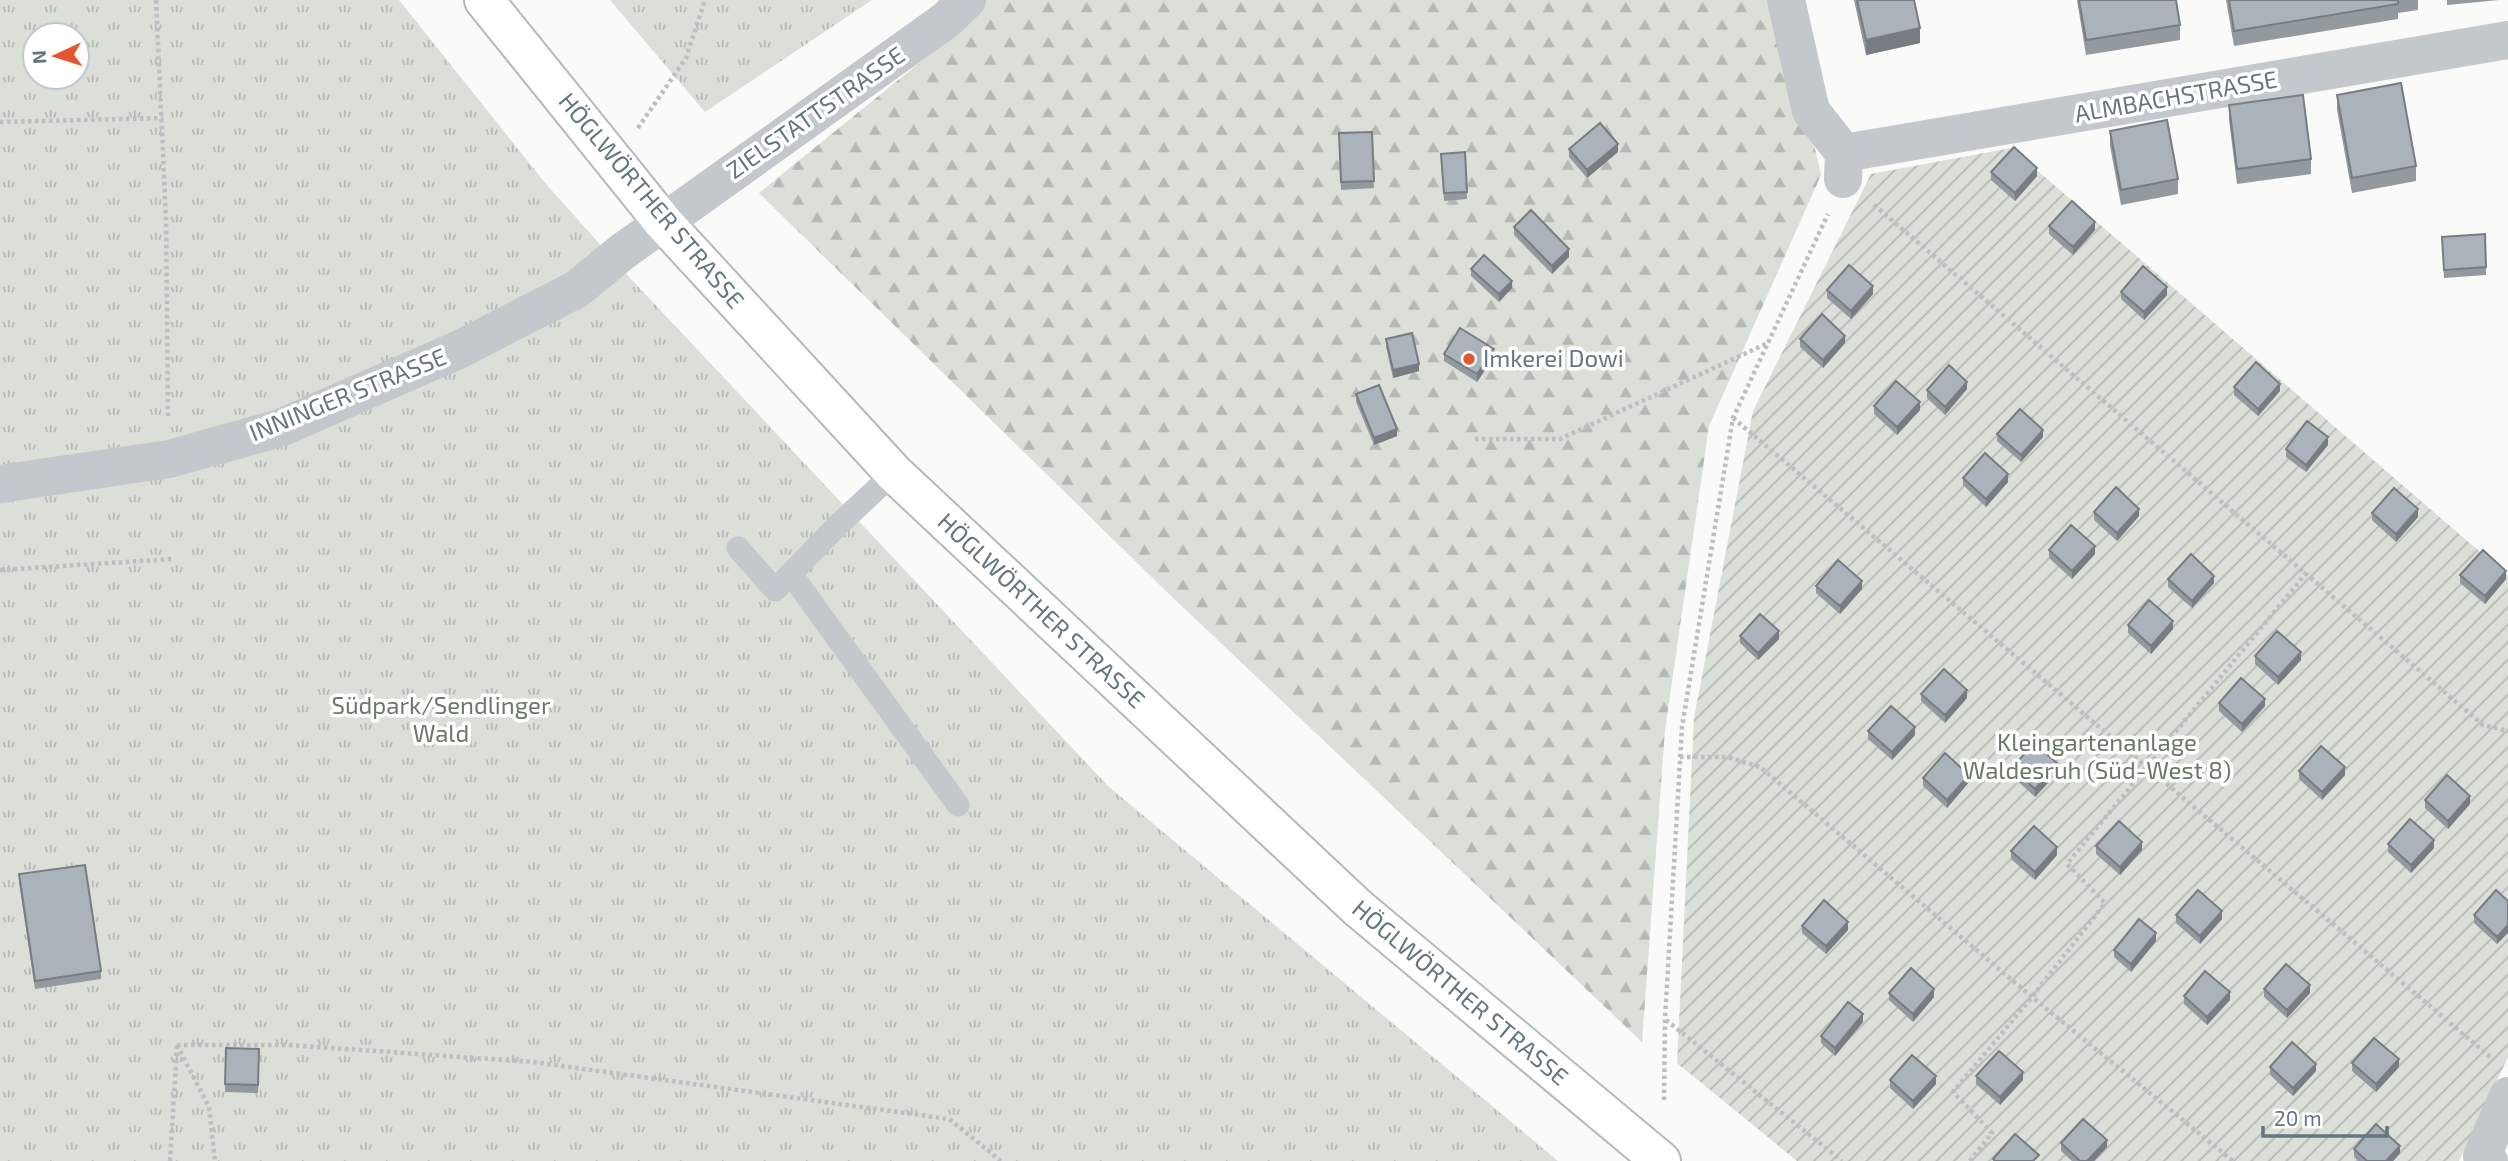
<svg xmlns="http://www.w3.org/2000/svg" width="2508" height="1161" font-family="'Exo 2',sans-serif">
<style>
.forest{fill:url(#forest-firs)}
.park{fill:url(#park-tufts);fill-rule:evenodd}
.garden{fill:url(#garden-furrows)}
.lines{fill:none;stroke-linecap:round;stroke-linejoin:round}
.secondary-casing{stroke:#b3babf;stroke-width:42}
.path{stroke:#bbbfc2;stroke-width:4.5;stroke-dasharray:3.5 3.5;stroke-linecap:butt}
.lane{stroke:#c3c8cc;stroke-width:23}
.street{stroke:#c3c8cc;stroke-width:38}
.secondary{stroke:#fff;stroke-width:38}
.wall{fill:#929a9f}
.shaded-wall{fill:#777d82}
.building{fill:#aab3b9;stroke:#777d82;stroke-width:2}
.poi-dot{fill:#e4572e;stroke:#fff;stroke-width:2.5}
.labels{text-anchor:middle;stroke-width:7;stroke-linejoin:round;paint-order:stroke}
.street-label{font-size:24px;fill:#657683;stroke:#fff}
.poi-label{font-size:24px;fill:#657683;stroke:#fff;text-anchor:start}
.park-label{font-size:24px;fill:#687a64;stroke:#fff}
</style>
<defs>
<pattern id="forest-firs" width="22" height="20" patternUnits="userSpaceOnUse" patternTransform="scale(1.75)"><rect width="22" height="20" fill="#dadfd7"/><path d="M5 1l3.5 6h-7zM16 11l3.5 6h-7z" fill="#b4b9b4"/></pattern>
<pattern id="park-tufts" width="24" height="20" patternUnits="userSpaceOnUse" patternTransform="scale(1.75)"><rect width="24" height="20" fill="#dadfd7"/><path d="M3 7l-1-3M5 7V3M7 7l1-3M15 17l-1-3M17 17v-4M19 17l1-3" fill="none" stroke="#b4b9b4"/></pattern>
<pattern id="garden-furrows" width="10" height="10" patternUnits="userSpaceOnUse" patternTransform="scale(1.75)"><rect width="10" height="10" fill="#dadfd7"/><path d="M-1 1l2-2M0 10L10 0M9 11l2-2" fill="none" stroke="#b4b9b4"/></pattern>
</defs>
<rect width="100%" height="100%" fill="#fafaf8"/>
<path class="forest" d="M986,0H1781L1821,175L1709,426L1665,730L1642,1042L1169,594L759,193L929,55Z"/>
<path class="park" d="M0,0H399L546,184L631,279L1108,786L1558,1161H0ZM35,35H77V77H35Z
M610,0H872L705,112Z"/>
<path class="garden" d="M2011,148L2508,576V1057L2459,1161H1797L1677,1063L1694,718L1753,411L1871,174Z"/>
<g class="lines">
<g class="secondary-casing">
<path id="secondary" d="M484,0L663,222L894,473L1358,908L1661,1161"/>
</g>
<path class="path" d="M156,0L166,219L168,419
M0,122L163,118
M638,128L686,58L705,0
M1874,205L2483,725L2508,731
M1733,418L2494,1060
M1475,439H1560L1768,343
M0,570L172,559
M1680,757H1727L1760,767L2032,997L2233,1161
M1666,1020L1842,1161
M177,1045H289L533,1062L949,1119L1001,1161
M177,1045L209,1107L215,1161
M1664,1100L1665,1019L1682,727L1733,418L1828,214
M170,1161L177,1047
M1970,1161L1992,1133L1953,1092L2032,997L2105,903L2067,864L2307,572"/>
<path class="lane" d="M738,548L775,590L838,525L894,473
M791,574L958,805"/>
<path class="street" d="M1786,0L1811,111L1844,153L1843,179
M1844,153L2508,40
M0,484L169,459L280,428L458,350L577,289L622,252L946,20L967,0
M2489,1161L2482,1156L2508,1096"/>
<use href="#secondary" class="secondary"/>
</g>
<path class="wall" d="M1854,0H1914L1920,43L1866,55Z
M2077,0H2176L2180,25V40L2086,55Z
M2226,0H2418V10L2398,13V19L2234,46Z
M2447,0H2499L2447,5Z
M2337,95L2416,166V181L2352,193L2337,110Z
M2229,105L2311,159V174L2237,184L2229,120Z
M2110,131L2178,179V194L2121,205L2110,146Z
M1372,132L1374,188L1341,190L1339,133Z
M1569,149L1618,152L1587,178L1569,157Z
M1465,152L1467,199L1444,201L1441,154Z
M1991,172L2037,176L2015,201L1991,180Z
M2049,226L2095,230L2073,255L2049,234Z
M1514,227L1569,257L1552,274L1514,235Z
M2442,237L2486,267V275L2444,278Z
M1471,269L1512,288L1499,302L1471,276Z
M1827,290L1873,294L1851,319L1827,298Z
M2121,292L2167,295L2144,320L2121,299Z
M1386,339L1419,371L1393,378L1386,347Z
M1800,339L1845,343L1823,368L1800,347Z
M1444,354L1494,357L1477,382L1444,361Z
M2234,387L2280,391L2258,416L2234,395Z
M1967,389L1945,415L1927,398V390Z
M1356,394L1397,436L1374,445L1356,402Z
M1874,406L1920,410L1897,435L1874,414Z
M1997,434L2043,437L2021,462L1997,441Z
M2328,445L2306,472L2286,457V449Z
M1963,478L2008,482L1986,507L1963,485Z
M2094,512L2139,516L2117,541L2094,520Z
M2372,513L2418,517L2396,542L2372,520Z
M2049,550L2095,554L2072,579L2049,558Z
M2460,575L2506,579L2485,604L2460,583Z
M2168,579L2214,583L2192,608L2168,587Z
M1816,586L1862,589L1840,614L1816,593Z
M2128,625L2173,629L2151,654L2128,633Z
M1740,636L1779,639L1758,660L1740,643Z
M2255,656L2301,660L2278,685L2255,664Z
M1921,694L1967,698L1945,723L1921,701Z
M2219,703L2265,706L2242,732L2219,711Z
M1868,731L1915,735L1892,760L1868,739Z
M2012,768L2058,772L2035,797L2012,776Z
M2299,771L2345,775L2322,800L2299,779Z
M1923,778L1969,782L1947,808L1923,786Z
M2425,800L2470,804L2448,829L2425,808Z
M2388,844L2434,848L2411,873L2388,852Z
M2096,846L2142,850L2120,875L2096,854Z
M2011,851L2057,855L2035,880L2011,859Z
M19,874L101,971V979L35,989L19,882Z
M2508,901L2497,944L2474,923V915Z
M2176,915L2222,919L2200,944L2176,923Z
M1802,926L1848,930L1826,954L1802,933Z
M2156,941L2131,972L2114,957V950Z
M2264,989L2310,993L2287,1018L2264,997Z
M1889,993L1934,997L1913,1022L1889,1000Z
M2184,996L2230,1000L2207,1025L2184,1004Z
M1863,1022L1835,1056L1821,1043V1036Z
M259,1049L258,1093L225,1092V1084Z
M2352,1063L2399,1067L2376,1092L2352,1071Z
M2270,1067L2316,1071L2293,1096L2270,1075Z
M1976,1076L2023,1080L2000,1105L1976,1084Z
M1890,1080L1936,1084L1913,1109L1890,1088Z
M2061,1143L2107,1147L2094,1161H2072L2061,1151Z
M2354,1149L2400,1153L2393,1161H2358L2354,1157Z"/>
<path class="shaded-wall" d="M1920,28V43L1866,55V40Z
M1618,144V152L1587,178V170Z
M2037,168V176L2015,201V193Z
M2095,222V230L2073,255V247Z
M1569,249V257L1552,274V266Z
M1512,281V288L1499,302V294Z
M1873,286V294L1851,319V311Z
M2167,287V295L2144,320V312Z
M1845,336V343L1823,368V360Z
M1494,349V357L1477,382V374Z
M1419,364V371L1393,378V370Z
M1967,382V389L1945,415V407Z
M2280,384V391L2258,416V409Z
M1920,402V410L1897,435V427Z
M1397,429V436L1374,445V438Z
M2043,430V437L2021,462V455Z
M2328,437V445L2306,472V465Z
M2008,474V482L1986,507V499Z
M2139,509V516L2117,541V533Z
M2418,509V517L2396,542V534Z
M2095,546V554L2072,579V571Z
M2506,571V579L2485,604V596Z
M2214,576V583L2192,608V601Z
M1862,581V589L1840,614V606Z
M2173,621V629L2151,654V646Z
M1779,631V639L1758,660V653Z
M2301,652V660L2278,685V677Z
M1967,690V698L1945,723V715Z
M2265,699V706L2242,732V724Z
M1915,727V735L1892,760V752Z
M2058,764V772L2035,797V789Z
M2345,767V775L2322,800V792Z
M1969,775V782L1947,808V800Z
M2470,796V804L2448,829V821Z
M2434,840V848L2411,873V865Z
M2142,842V850L2120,875V867Z
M2057,847V855L2035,880V872Z
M2222,911V919L2200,944V936Z
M1848,922V930L1826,954V946Z
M2508,925V933L2497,944V937Z
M2156,933V941L2131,972V964Z
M2310,985V993L2287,1018V1010Z
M1934,989V997L1913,1022V1014Z
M2230,992V1000L2207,1025V1017Z
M1863,1014V1022L1835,1056V1048Z
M2399,1059V1067L2376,1092V1084Z
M2316,1064V1071L2293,1096V1088Z
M2023,1072V1080L2000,1105V1097Z
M1936,1076V1084L1913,1109V1101Z
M2107,1140V1147L2094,1161H2087Z
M2400,1146V1153L2393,1161H2386Z"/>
<path class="building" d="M1857,0H1914L1920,28L1866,40Z
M2079,0H2176L2180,25L2086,40Z
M2229,0H2398V4L2234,31Z
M2401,83L2416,166L2352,178L2337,95Z
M2303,95L2311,159L2237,169L2229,105Z
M2167,120L2178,179L2121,190L2110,131Z
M1600,123L1618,144L1587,170L1569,149Z
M1372,132L1374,181L1341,182L1339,133Z
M2014,147L2037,168L2015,193L1991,172Z
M1465,152L1467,192L1444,193L1441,154Z
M2072,201L2095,222L2073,247L2049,226Z
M1531,210L1569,249L1552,266L1514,227Z
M2485,234L2486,267L2444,270L2442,237Z
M1484,255L1512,281L1499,294L1471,269Z
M1849,265L1873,286L1851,311L1827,290Z
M2143,266L2167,287L2144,312L2121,292Z
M1822,314L1845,336L1823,360L1800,339Z
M1460,328L1494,349L1477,374L1444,354Z
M1412,333L1419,364L1393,370L1386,339Z
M2256,362L2280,384L2258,409L2234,387Z
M1949,365L1967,382L1945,407L1927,390Z
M1896,381L1920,402L1897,427L1874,406Z
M1379,385L1397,429L1374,438L1356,394Z
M2020,409L2043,430L2021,455L1997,434Z
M2307,421L2328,437L2306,465L2286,449Z
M1985,453L2008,474L1986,499L1963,478Z
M2116,487L2139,509L2117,533L2094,512Z
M2394,488L2418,509L2396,534L2372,513Z
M2071,525L2095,546L2072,571L2049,550Z
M2483,550L2506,571L2485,596L2460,575Z
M2191,554L2214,576L2192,601L2168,579Z
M1838,560L1862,581L1840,606L1816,586Z
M2149,600L2173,621L2151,646L2128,625Z
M1760,614L1779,631L1758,653L1740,636Z
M2277,631L2301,652L2278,677L2255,656Z
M1944,669L1967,690L1945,715L1921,694Z
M2241,678L2265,699L2242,724L2219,703Z
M1891,706L1915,727L1892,752L1868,731Z
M2034,743L2058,764L2035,789L2012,768Z
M2321,746L2345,767L2322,792L2299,771Z
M1945,753L1969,775L1947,800L1923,778Z
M2447,775L2470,796L2448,821L2425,800Z
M2410,819L2434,840L2411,865L2388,844Z
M2119,821L2142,842L2120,867L2096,846Z
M2034,826L2057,847L2035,872L2011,851Z
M85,865L101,971L35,981L19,874Z
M2198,890L2222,911L2200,936L2176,915Z
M2496,890L2508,901V925L2497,937L2474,915Z
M1824,900L1848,922L1826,946L1802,926Z
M2139,919L2156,933L2131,964L2114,950Z
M2286,964L2310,985L2287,1010L2264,989Z
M1911,968L1934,989L1913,1014L1889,993Z
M2205,971L2230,992L2207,1017L2184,996Z
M1848,1002L1863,1014L1835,1048L1821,1036Z
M2374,1038L2399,1059L2376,1084L2352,1063Z
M2292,1042L2316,1064L2293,1088L2270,1067Z
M226,1048L259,1049L258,1085L225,1084Z
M1999,1051L2023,1072L2000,1097L1976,1076Z
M1912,1055L1936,1076L1913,1101L1890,1080Z
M2083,1119L2107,1140L2087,1161H2080L2061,1143Z
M2376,1124L2400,1146L2386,1161H2367L2354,1149Z
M2015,1134L2039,1155L2033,1161H1995L1993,1159Z"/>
<circle class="poi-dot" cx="1469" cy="359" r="7"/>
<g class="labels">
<g class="street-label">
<text transform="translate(2176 97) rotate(-10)" y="8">ALMBACHSTRASSE</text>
<text transform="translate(816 113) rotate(-35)" y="8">ZIELSTATTSTRASSE</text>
<text transform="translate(651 201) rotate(50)" y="8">HÖGLWÖRTHER STRASSE</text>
<text transform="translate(348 395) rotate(-22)" y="8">INNINGER STRASSE</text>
<text transform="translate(1041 611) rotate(43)" y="8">HÖGLWÖRTHER STRASSE</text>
<text transform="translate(1460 993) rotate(40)" y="8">HÖGLWÖRTHER STRASSE</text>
</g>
<g class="poi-label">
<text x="1483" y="367">Imkerei Dowi</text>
</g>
<g class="park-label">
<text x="441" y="714">Südpark/Sendlinger<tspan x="441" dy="28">Wald</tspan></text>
<text x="2097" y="751">Kleingartenanlage<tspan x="2097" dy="28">Waldesruh (Süd-West 8)</tspan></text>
</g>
</g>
<g transform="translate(56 56) rotate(266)"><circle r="33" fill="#ffffff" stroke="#c1c8cd" stroke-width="2"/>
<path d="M0-5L12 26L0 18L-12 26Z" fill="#e4572e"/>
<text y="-10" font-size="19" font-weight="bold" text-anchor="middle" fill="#657683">N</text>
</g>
<path d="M2263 1126v10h124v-10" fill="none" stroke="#657683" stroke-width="3.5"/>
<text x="2274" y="1126" font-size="21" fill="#657683" stroke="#ffffff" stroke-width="5" paint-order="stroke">20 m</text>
</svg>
